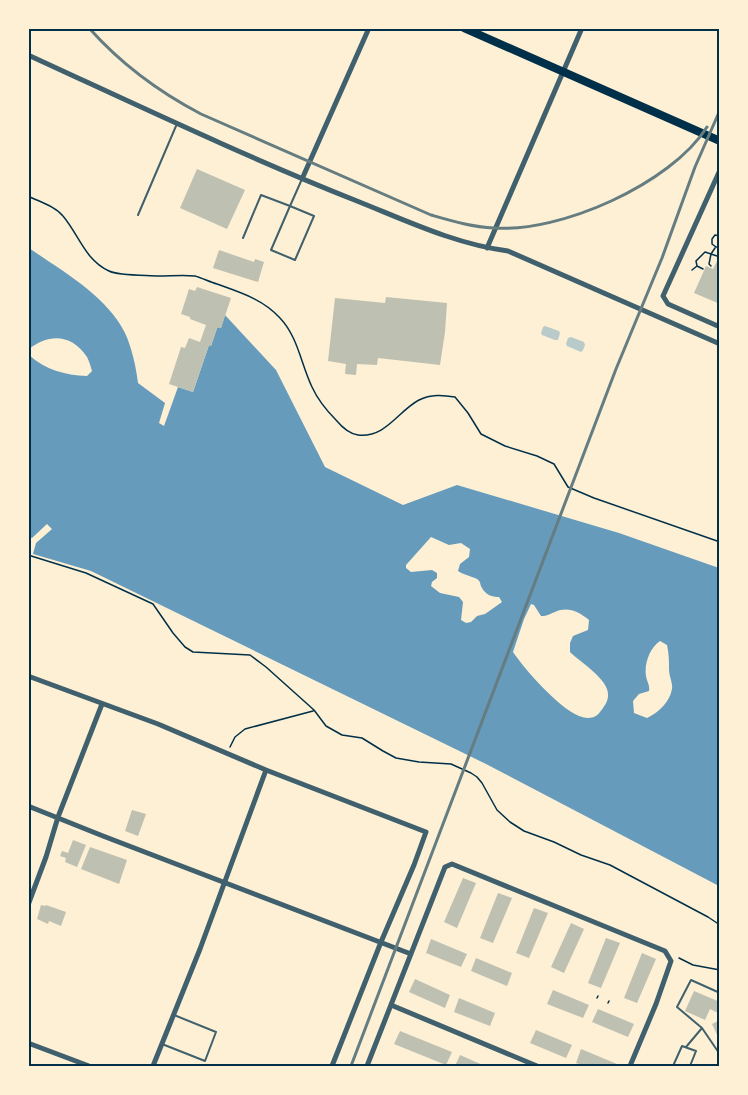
<svg xmlns="http://www.w3.org/2000/svg" width="748" height="1095" font-family="Helvetica,sans-serif">
<style>
.green{fill:#b9caca}
.water{fill:#669bbc;fill-rule:evenodd}
.building{fill:#bec0b2}
.lines{fill:none;stroke-linecap:round;stroke-linejoin:round}
.path{stroke:#003049;stroke-width:1.5}
.service{stroke:#3f606c;stroke-width:2}
.minor{stroke:#3f606c;stroke-width:5}
.secondary{stroke:#003049;stroke-width:8}
.rail{stroke:#657d81;stroke-width:3}
.neatline{fill:none;stroke:#003049;stroke-width:2}
</style>
<rect width="100%" height="100%" fill="#fdf0d5"/>
<path class="green" d="M545,326L559,331L560,333L558,340H555L542,335L541,333L543,327Z
M571,337L584,342L585,345L583,350L581,352L567,346L566,344L568,338Z"/>
<path class="water" d="M29,248C62,271 107,296 125,333C132,348 136,367 138,383L165,403L159,423L164,426L178,387L193,392L209,345L211,346L217,328H221L225,315L276,370L325,467L403,505L457,485L619,533L719,568V886L486,764L91,571L33,554L36,543L52,529L47,524L32,538L29,537V355C46,370 64,375 87,376L92,371C91,367 89,361 87,357C72,334 49,333 29,349ZM431,537L449,545L461,543L470,549L469,557L460,564L458,571C464,575 474,577 477,579C482,583 479,583 482,588C486,595 492,597 499,597L502,602L485,614L477,616L471,622L466,623L461,620L463,602L459,597L440,593L431,586L432,582L437,578V573L432,570L411,572L406,568V565ZM531,604L534,605L541,616C548,616 549,614 555,612C568,606 579,612 589,620L588,630L573,636L570,643V652C580,662 610,680 608,696C608,702 603,708 600,712C595,719 587,719 579,716C558,707 526,671 513,652L524,619ZM660,641L667,645C669,654 669,661 669,670C669,676 673,683 672,689C670,702 658,713 647,718L634,713L633,701L639,694L649,691C650,685 647,682 646,676C644,663 650,648 660,641Z"/>
<path class="building" d="M197,169L245,190L227,229L180,208Z
M219,250L254,262L255,259L264,262L258,282L213,268Z
M720,255V304L694,293L706,266L713,269Z
M197,287L231,298L221,328H217L211,346L209,345L193,392L169,384L181,347L185,348L189,338L200,342L206,325L190,319V317L181,314L189,289L195,291Z
M386,297L447,303L445,332L440,365L378,358L377,365L357,364L356,375L345,374L346,364L328,361L335,298L385,303Z
M132,810L146,814L138,836L125,831Z
M73,840L86,845L77,867L65,862L66,858L60,856L62,851L68,853Z
M90,847L127,860L119,884L81,869Z
M463,878L476,883L457,928L444,922Z
M498,893L512,898L493,943L480,938Z
M41,905L45,906L46,905L66,912L61,926L49,921L48,924L37,919Z
M534,908L548,913L529,958L516,953Z
M571,923L584,929L564,973L551,967Z
M606,938L620,943L601,988L588,983Z
M431,939L467,954L461,967L426,953Z
M642,953L656,959L637,1003L624,998Z
M476,958L512,973L507,986L471,971Z
M415,979L450,995L445,1008L409,992Z
M553,990L589,1005L583,1018L547,1004Z
M694,991L720,1002V1014L710,1009L705,1020L685,1011Z
M459,998L495,1013L490,1026L454,1012Z
M598,1009L634,1024L628,1037L592,1022Z
M720,1020V1041L712,1024Z
M536,1030L572,1045L566,1058L530,1043Z
M400,1031L452,1052L446,1065L394,1044Z
M581,1049L617,1064L616,1066H585L576,1063Z
M460,1055L485,1066H455Z"/>
<g class="lines">
<path class="path" d="M28,196C40,202 55,206 63,216C79,235 85,260 109,271C119,276 147,275 159,276C170,276 184,275 195,276C202,278 210,282 217,284C239,292 263,299 280,318C298,337 301,364 312,387C318,400 326,410 336,420C341,426 350,434 358,435C386,438 398,411 419,400C431,394 443,395 455,397L468,413L481,434L505,446L537,456L554,464L568,487L594,498L720,542
M720,236L715,235L712,239V244L716,247H720
M715,248L711,254L717,256
M697,266L696,261L705,252L711,254L709,264L711,266
M692,270L697,266L703,269
M28,555L86,573L153,604L173,633L185,647L193,652L250,655L266,667L314,710L326,726L342,735L362,738L383,751L396,758L419,762L451,764L471,773L477,777L482,783L497,810L510,822L524,831L554,842L581,855L610,865L708,917L720,925
M230,747L235,737L245,729L313,711
M679,958L693,965L720,970
M597,998L598,996
M608,1003L609,1001"/>
<path class="service" d="M290,206L314,216L295,260L271,250Z
M138,215L176,126
M243,238L261,195L290,206L302,179
M702,1028L677,1007L691,980L720,993
M162,1044L205,1061L216,1032L174,1015
M686,1047L702,1028L719,1053
M673,1066L682,1046L696,1051L690,1066"/>
<path class="minor" d="M28,55C137,105 246,157 357,201C407,221 455,244 508,251L720,344
M720,170L663,296L668,304L720,327
M302,179L369,28
M487,248L582,28
M28,676L158,724L266,770L426,832L414,865L381,942L332,1066
M28,806L103,836L411,954
M28,905L46,857L58,817L102,704
M391,1005L537,1066
M28,1043L89,1066
M153,1066L200,949L266,770
M367,1066L445,867L452,864L665,951L671,961L656,1004L630,1066"/>
<path class="secondary" d="M464,28L720,141"/>
<path class="rail" d="M89,28C121,64 159,92 201,114L431,215C452,221 472,227 494,228C560,233 671,184 707,127
M351,1066L616,369L662,258L695,167L720,110"/>
</g>
<rect width="748" height="1095" fill="none" stroke="#fdf0d5" stroke-width="60"/>
<rect x="30" y="30" width="688" height="1035" class="neatline"/>
</svg>
